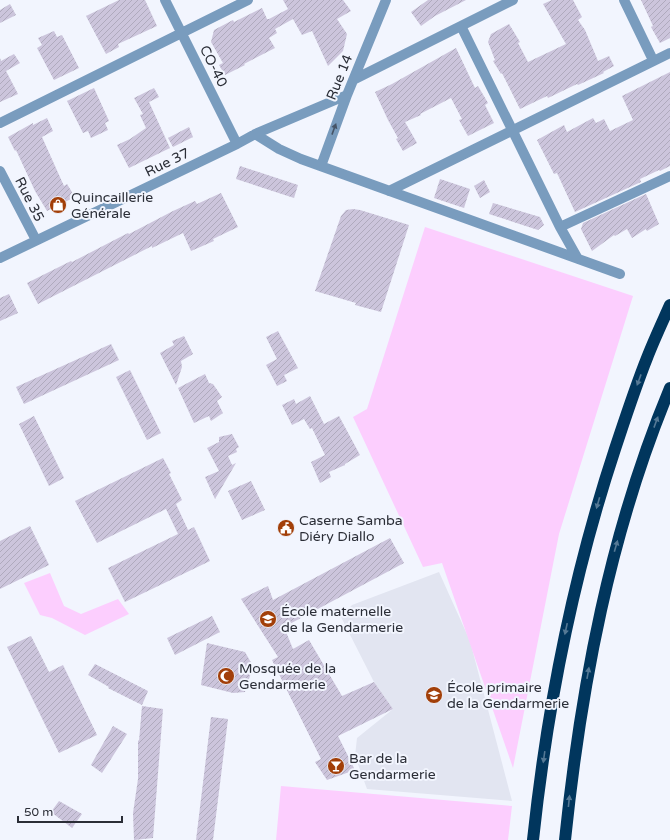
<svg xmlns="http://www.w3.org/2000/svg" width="670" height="840" font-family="'Varela Round',sans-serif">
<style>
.built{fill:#e2e5f1}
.pitch{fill:#fccefe}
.building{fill:url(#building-hatch)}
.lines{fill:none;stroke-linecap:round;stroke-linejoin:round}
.street{stroke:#799cbe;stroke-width:10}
.highway{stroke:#01365d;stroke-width:12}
.oneway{fill:#465466}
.oneway2{fill:#557995}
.labels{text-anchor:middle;stroke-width:4;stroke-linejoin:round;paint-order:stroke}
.street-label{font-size:14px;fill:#2b2e37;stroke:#f2f5fe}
.poi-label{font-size:14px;fill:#2b2e37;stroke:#f2f5fe;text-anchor:start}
</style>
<defs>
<pattern id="building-hatch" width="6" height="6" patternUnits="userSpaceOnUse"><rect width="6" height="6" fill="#ccc5dc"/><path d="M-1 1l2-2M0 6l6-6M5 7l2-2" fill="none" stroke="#afaabd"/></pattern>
</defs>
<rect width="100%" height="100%" fill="#f2f5fe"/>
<path class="built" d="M439,572L470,641L512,801L367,789L355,756L357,738L393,709L374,682L341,617L352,605Z"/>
<path class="pitch" d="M425,227L633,296L559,534L513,768L442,563L423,567L353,417L367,409Z
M50,573L64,606L81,614L118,599L129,614L85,635L52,618L40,615L24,583Z
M281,786L512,806L508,840H276Z"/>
<path class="building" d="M119,0H145L157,26L118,44L119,47L106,54L86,16Z
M283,0H343L351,11L337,19L347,34L343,51L328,66L312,31L302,35L293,19L275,29L277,33L269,38L275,48L244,64L245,65L225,75L219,65L223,63L211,42L214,30L233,20L234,22L262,8L267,19H269L288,9Z
M428,0H466L435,16L421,26L411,12Z
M552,0H573L582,17L578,20L585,30L598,61L609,56L614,66L603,72L604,73L578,85L577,84L548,98L547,96L520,109L502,73L501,74L493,61L495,60L488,42L491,34L509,24L520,42L518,43L528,62L566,44L543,4Z
M641,0H670V38L660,43L651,27L653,26Z
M10,4L16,15L0,23V10Z
M54,31L57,37L62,35L79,68L54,80L37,48L42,45L38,38Z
M456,48L475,88L478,86L488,103L485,105L494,123L468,136L459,120L462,119L451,98L420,114L421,115L405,122L417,143L403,151L396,139L398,138L388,120L375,92L392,84Z
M14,54L20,63L6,71L18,94L0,102V58L1,61Z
M670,72V166L660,171L659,170L640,179L641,182L575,212L557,173L554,174L537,140L564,125L567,132L593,118L596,123L604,119L610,131L633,120L622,96Z
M94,88L109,121L105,123L108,130L91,138L88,131L83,133L67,101Z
M154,88L159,97L149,102L170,148L129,168L117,145L130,139L146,128L140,115L143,114L134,98Z
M47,118L53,131L42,137L64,186L67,184L75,197L47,211L35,191L16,150L15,151L8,137L33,123V125Z
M189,127L193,137L173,147L168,138Z
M240,166L298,185L294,198L236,179Z
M440,179L470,189L464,208L434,198Z
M484,180L490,192L480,198L474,186Z
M221,193L238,227L213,239L214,241L191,251L183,233L152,248V246L38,304L27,283L71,261L72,262L128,233L129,234L173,211L195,201L197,204Z
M646,194L659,224L647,231L646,229L632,238L627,229L615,236L614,235L592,251L581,229L583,223Z
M493,203L540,217L544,225L538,230L489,214Z
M353,209L360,210L409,225L381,312L355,305L356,303L315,291L341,216L346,210Z
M9,294L18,313L0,321V298Z
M278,331L298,368L284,375L287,381L277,386L266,365L277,359L266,337Z
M184,336L193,354L181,361L182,367L176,385L160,353L174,345L172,341Z
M111,344L119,360L24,404L16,387Z
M130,370L161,433L147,440L116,377Z
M205,374L209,383L213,384L222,397L217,401L223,413L211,421L209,416L194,423L178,388Z
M310,396L324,424L339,416L360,455L345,464V465L329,472L331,477L320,483L311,462L325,455L312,428L310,429L304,419L292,425L282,405L294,399L296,404Z
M34,416L64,478L49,486L19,424Z
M232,434L239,447L236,449L237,452L228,456L232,465L236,463L215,499L205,477L219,471L207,448L219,442V437Z
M163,458L171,473L169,474L182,500L176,504L188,530L194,527L210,561L125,602L108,568L178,534L166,509L97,543L75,501Z
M251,481L265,510L242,520L228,491Z
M30,526L49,565L0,589V541Z
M390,538L404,563L284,627L293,649L309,640L342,696L374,682L393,709L338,736L355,770L327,780L315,762L321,759L272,660L278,657L241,599L268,586L273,600Z
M212,616L220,632L175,655L167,638Z
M31,636L49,672L63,665L97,735L59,753L7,647Z
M207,643L245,652L253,666L245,692L233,693L201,685Z
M95,664L148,691L142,705L108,688L109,687L88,675Z
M142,706L163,709L153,838L134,840L133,813L138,779V740L139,741Z
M211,717L228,719L213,840H196Z
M113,726L127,734L102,773L91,765Z
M59,801L82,814L72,828L51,812Z"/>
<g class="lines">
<path class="street" d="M165,0L237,144
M624,0L653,60
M461,26L560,227L578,259
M353,80L513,0
M0,123L248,0
M255,134L279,149L301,159L620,274
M321,166L347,95L386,0
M0,171L36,240
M389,191L670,53
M560,227L670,176
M0,258L237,144L255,134L347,95"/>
<path class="highway" d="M533,840C547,708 573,576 615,449C625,419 635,388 647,358C654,340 662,323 670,305
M565,840C581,686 610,532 670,388"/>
</g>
<defs><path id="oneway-solid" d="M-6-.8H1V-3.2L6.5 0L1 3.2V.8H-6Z"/></defs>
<use class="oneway" href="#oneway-solid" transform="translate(334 129) rotate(-70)"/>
<g class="oneway2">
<use href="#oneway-solid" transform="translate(639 380) rotate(110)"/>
<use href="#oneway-solid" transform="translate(656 422) rotate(-70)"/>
<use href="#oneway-solid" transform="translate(598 503) rotate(106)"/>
<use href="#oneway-solid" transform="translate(616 546) rotate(-74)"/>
<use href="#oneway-solid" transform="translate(566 629) rotate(102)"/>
<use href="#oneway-solid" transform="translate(588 673) rotate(-80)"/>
<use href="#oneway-solid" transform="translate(544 757) rotate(98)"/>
<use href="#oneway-solid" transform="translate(569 801) rotate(-84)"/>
</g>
<defs>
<g id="shop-disc" transform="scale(0.9)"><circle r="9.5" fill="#a23f09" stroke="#f2f5fe"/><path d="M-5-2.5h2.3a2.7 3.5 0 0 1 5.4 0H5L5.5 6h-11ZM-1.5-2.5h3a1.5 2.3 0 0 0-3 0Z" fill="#fff"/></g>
<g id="civic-disc" transform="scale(0.9)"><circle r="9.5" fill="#a23f09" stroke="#f2f5fe"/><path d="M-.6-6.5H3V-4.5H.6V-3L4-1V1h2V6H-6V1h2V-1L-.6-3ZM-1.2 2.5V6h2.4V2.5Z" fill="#fff"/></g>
<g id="school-disc" transform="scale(0.9)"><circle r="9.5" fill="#a23f09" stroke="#f2f5fe"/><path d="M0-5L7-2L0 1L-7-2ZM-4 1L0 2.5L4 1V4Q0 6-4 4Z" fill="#fff"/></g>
<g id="mosque-disc" transform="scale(0.9)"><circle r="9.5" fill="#a23f09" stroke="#f2f5fe"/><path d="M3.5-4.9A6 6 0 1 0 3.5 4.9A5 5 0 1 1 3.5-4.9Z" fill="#fff"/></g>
<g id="bar-disc" transform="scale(0.9)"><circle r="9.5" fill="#a23f09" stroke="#f2f5fe"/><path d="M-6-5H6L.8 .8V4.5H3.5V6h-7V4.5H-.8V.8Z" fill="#fff"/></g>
</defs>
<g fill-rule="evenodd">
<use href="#shop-disc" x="58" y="205"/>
<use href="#civic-disc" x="286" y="528"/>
<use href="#school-disc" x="268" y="619"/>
<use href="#mosque-disc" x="226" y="676"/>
<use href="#school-disc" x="434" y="695"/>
<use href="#bar-disc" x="336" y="766"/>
</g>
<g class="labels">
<g class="street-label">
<text transform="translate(214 66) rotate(63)" y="5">CO-40</text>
<text transform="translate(339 77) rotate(-68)" y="5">Rue 14</text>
<text transform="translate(167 162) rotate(-26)" y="5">Rue 37</text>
<text transform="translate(30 199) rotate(63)" y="5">Rue 35</text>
</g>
<g class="poi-label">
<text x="71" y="202">Quincaillerie<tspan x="71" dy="16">Générale</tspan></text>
<text x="299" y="525">Caserne Samba<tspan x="299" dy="16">Diéry Diallo</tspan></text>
<text x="281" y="616">École maternelle<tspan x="281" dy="16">de la Gendarmerie</tspan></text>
<text x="239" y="673">Mosquée de la<tspan x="239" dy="16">Gendarmerie</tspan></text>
<text x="447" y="692">École primaire<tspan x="447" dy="16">de la Gendarmerie</tspan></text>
<text x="349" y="763">Bar de la<tspan x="349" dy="16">Gendarmerie</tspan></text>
</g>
</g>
<path d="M18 816v6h104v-6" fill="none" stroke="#2b2e37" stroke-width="2"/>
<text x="24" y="816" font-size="12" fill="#2b2e37" stroke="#f2f5fe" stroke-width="3" paint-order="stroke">50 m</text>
</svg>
